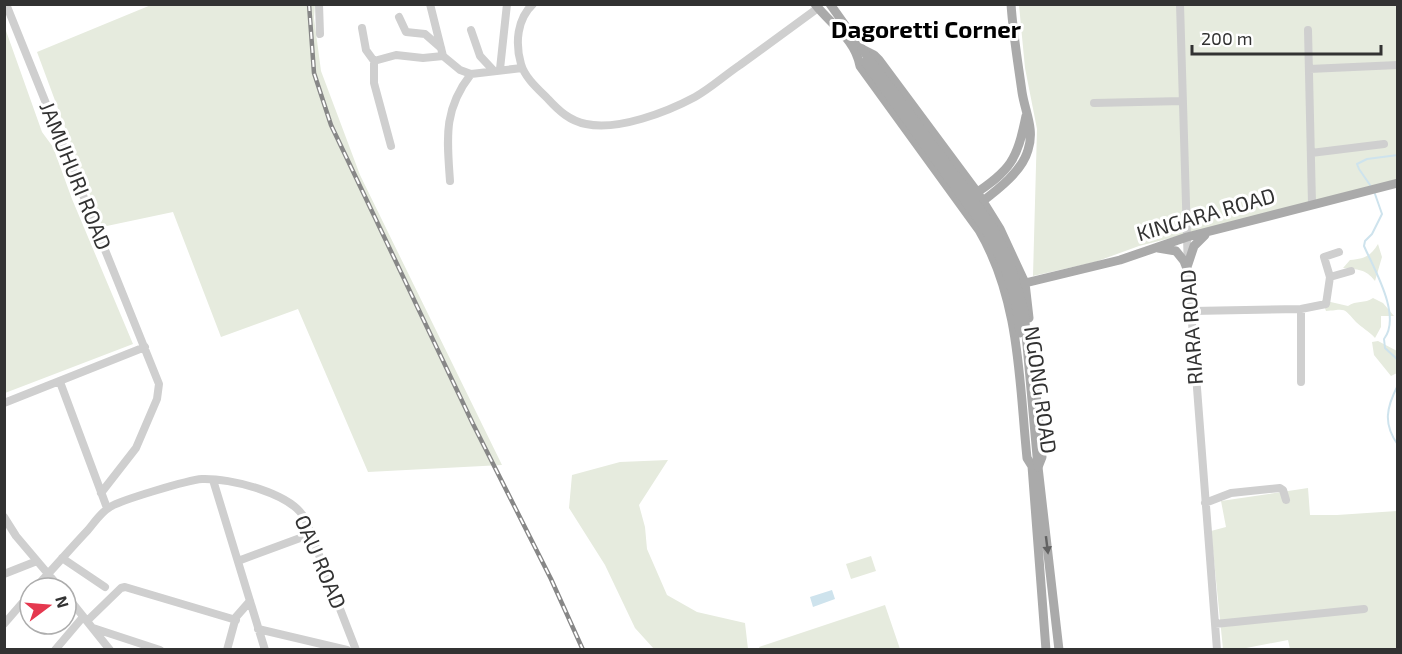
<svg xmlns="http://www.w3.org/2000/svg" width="1402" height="654" font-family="'Exo 2',sans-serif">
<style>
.green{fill:#e6ebde}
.water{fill:#cee3ed}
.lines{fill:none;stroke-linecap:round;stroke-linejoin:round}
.stream{stroke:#cee3ed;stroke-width:2}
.minor{stroke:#cfcfcf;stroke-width:8}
.major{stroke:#aaa;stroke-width:9}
.rail-casing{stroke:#878787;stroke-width:4.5}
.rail{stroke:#fff;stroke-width:2;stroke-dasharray:7;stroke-linecap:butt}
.major-bridge{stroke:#aaa;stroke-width:9}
.oneway{fill:#626262}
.labels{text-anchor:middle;stroke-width:6;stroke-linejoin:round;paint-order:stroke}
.street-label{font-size:21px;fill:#323232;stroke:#fff}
.quarter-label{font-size:24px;font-weight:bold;fill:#000;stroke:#fff}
</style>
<rect width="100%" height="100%" fill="#fff"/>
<path class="green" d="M151,5H315L314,18L321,71L360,175L502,465L368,472L298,309L221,337L173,212L102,227L37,52Z
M1019,5H1397V181L1139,246L1095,262L1033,276L1037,129L1025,68Z
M5,28L42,132L53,147L72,199L133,344L5,393Z
M1378,244L1382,257L1375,281C1365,268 1358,270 1343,268L1350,260C1364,259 1371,256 1378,244Z
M1373,298L1383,303L1394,316H1381V327L1375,338C1369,331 1362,328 1356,322C1343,307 1346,309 1326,311L1322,300L1348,306C1356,300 1365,304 1373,298Z
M1378,341L1397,351V373L1391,376L1374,355L1372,342Z
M668,460L639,505L645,527L647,549L667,595L697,612L745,623L748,649H654L635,628L605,565L569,508L572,475L620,462Z
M1308,488L1310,515H1337L1397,511V649H1290L1288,640L1241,649H1223L1211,531L1226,527L1221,501Z
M871,556L876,571L851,579L846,564Z
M885,605L900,649H760L759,647Z"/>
<path class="water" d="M832,590L835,599L813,607L810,597Z"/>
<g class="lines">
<path class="stream" d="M1370,185L1359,169L1357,164L1367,159L1398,155
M1375,194L1382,214L1372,234L1365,241L1364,246C1374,269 1402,316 1384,339L1385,348L1398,360
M1398,385C1386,408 1383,424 1398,445"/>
<path class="minor" d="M6,4L159,384L157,399L136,448L101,493
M319,4L320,34
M430,4L443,56L460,70L471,74L522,68
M533,4C517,19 515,43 521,64C525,78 538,89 548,99C559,111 570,121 586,124C618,131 667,112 695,97C711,88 725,75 740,65C766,46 792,27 818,8
M1180,4L1188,270L1217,650
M399,17L406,32L425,34L441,48
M362,28L366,50L374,61L396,55L423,58L443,56
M471,30L480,56L493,70
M1308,30L1312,204
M374,61V83L391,146
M500,69L507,4
M1309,69L1398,65
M1094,103L1183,101
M1311,153L1384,144
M450,181C447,138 443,110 471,74
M1330,277L1351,271
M1301,309V382
M1192,311L1301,309L1326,304L1330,277L1324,257L1339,252
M60,382L107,508
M4,403L145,347
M213,480L265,650
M1205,503L1231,493L1280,488L1283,490L1286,500
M4,517L16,536L60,588
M62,558L105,587
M238,561L311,534
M4,574L37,561
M35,588C53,569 70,549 88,530C94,523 101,512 110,507C121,500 188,480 202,479C230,478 292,493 305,519L356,650
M66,595L110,650
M87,621L121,588L125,587L236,620
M4,624L30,594
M1215,624L1364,609
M93,628L160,650
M258,629L347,650
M55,650L83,617
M227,650L236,617L250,601"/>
<path class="major" d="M815,4C831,25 855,38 860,66L979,230C1020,300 1019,380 1027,458L1032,466L1046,650
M830,4L862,49L874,55L879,60L977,192L1000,229L1025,283L1029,318
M973,195C1011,170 1017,160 1026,116
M979,204C996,191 1022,172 1028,150C1035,129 1025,112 1022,92C1018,63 1013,34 1011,4
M1158,248L1176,251L1184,261L1188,271
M1188,264L1194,246L1205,235
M1021,284L1120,260L1187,237L1398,183
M1034,371L1042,457L1038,467L1059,650"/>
<g class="rail-casing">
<path id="rail" d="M309,4L314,73L331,125L473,424L551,579L583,650"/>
</g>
<use href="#rail" class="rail"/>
<path class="major-bridge" d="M862,49L975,202L994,229L1009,260L1024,311L1038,467
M865,62L984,227C1005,264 1016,291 1020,333"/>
</g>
<defs><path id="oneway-solid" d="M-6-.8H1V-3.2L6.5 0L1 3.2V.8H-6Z" transform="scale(1.5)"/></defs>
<use class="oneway" href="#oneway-solid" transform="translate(1047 545) rotate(83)"/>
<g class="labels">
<g class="street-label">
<text transform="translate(75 176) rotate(68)" y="7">JAMUHURI ROAD</text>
<text transform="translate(1206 215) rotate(-16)" y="7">KINGARA ROAD</text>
<text transform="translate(1192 327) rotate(-94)" y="7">RIARA ROAD</text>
<text transform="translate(1040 390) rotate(82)" y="7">NGONG ROAD</text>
<text transform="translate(320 562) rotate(67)" y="7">OAU ROAD</text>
</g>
<g class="quarter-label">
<text x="926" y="38">Dagoretti Corner</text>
</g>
</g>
<rect width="1402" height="654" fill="none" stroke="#323232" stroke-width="12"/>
<g transform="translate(48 606) rotate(74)"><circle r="28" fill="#ffffff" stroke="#adadad" stroke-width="1.5"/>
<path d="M0-4.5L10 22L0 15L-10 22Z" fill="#e5384f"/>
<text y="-9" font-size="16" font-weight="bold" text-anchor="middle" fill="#323232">N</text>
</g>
<path d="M1192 45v9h189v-9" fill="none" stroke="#323232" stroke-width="3"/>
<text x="1201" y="45" font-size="18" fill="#323232" stroke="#ffffff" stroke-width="4.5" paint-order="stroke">200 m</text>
</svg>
